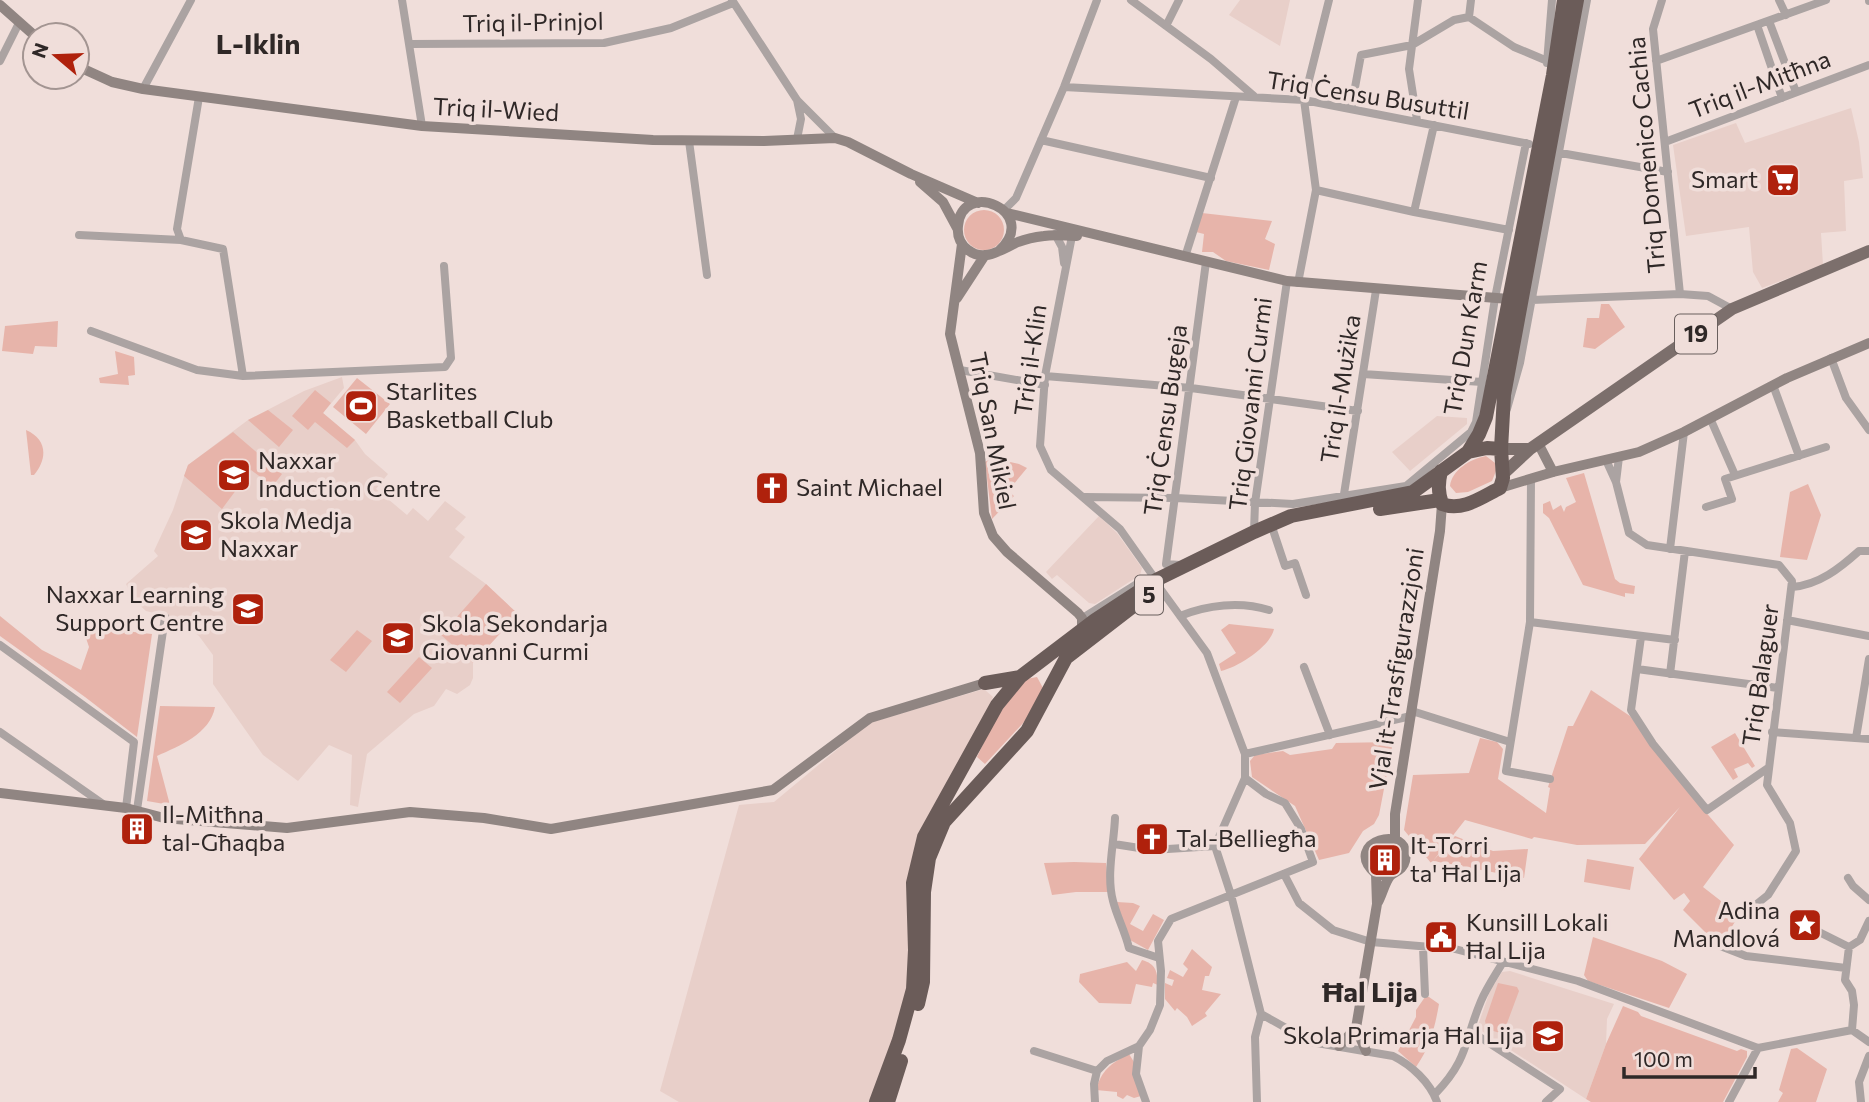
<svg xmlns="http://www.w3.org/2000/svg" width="1869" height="1102" font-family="Commissioner,sans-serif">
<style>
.built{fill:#e8cfc9}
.green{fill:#e7b4aa}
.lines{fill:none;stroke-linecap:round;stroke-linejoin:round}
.street{stroke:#aba3a2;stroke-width:8}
.secondary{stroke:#908582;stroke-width:10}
.primary{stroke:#7c6f6c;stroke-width:12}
.highway{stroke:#6b5c59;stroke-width:14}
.labels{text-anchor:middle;stroke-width:7;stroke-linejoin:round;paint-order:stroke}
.shield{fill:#f0deda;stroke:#695f5d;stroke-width:2}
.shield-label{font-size:23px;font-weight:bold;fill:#2f2827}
.street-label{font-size:24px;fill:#2f2827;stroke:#f0deda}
.poi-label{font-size:24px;fill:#2f2827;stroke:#f0deda;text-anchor:start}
.quarter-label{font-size:28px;font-weight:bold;fill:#2f2827;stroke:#f0deda}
</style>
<rect width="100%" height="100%" fill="#f0deda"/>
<path class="built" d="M1240,0H1290L1280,46L1229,15Z
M1851,108L1859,142L1863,178L1844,181L1846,231L1821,233L1823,265L1762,288L1753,272L1749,227L1686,236L1673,145L1736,123L1745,143Z
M342,377L344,388L323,413L355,440L365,454L388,474L376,489L407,515L413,508L428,521L445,501L466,517L455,529L465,537L449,557L486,584L518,614L473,662V678L470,685L457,694L446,689L434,706L414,714L367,754L358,807L350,805L352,755L329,745L298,781L263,755L213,684V655L199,636L174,618L146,611L133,599L126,584L158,556L154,551L173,510L188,465L248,420L304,391Z
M1437,416L1467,418V424L1410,471L1392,452Z
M1099,516L1117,533L1142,568L1140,575L1095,604L1089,603L1057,575L1052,579L1046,572Z
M984,689L993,697L917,857L908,996L871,1102H679L660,1091L739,805L774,802L869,723Z
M1510,971L1614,1004L1607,1019L1606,1044L1586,1099L1477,1028L1490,991L1502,972Z"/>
<path class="green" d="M964 230a20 20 0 1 1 40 0a20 20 0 1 1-40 0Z
M1202,213L1272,221L1265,239L1275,244L1269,270L1226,261L1213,252H1202L1204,234L1196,232Z
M1601,304H1609L1625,327L1595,349L1583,347L1587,318H1599Z
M58,321L57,347L35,346L33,354L2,351L5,326Z
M115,351L134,357L135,375L128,376L129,385L100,383L99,378L118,374Z
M357,378L390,404L366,434L333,407Z
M315,390L331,403L323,413L355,440L347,448L315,422L308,430L292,416Z
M268,410L293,430L279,447L248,420Z
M26,430C47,439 48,458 34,475H31Z
M233,432L282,474L268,492L258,484L262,478L251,470L222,509L184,476L188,465Z
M1486,456L1495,463L1496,471L1492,481L1468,492L1456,493L1450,486C1452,470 1470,459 1486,456Z
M992,458L1019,464L1027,468L1008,491L1014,496L992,519L985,462Z
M1584,473L1615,579L1620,583L1635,586L1634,594L1625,593V597L1583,585L1549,518L1543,513V504L1550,501L1553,510L1561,505L1564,512L1566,507L1576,502L1566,478Z
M1808,484L1821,515L1807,560L1780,557L1790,492Z
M486,584L518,614L473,663L441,635Z
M0,616L42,650L81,670L89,647L83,629L98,628L152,634L137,737L85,697L0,636Z
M1229,624L1274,629C1270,647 1238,667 1221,671L1219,664L1236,653L1221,630Z
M357,630L372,641L346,672L330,660Z
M419,657L432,668L400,703L387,692Z
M1037,677L1043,688L1025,721L985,764L977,757L995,719L1026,679Z
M1591,690L1630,716L1691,795L1734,845L1703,887L1739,915L1722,943L1710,937L1683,910L1690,901L1684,893L1674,900L1639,859L1680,807L1645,844L1577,845L1534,837L1532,839L1465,820L1433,861L1455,836L1493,851L1528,849L1524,878L1433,861L1431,863L1404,830L1413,775L1469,773L1480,738L1497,742L1503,749L1498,779L1546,813L1550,788L1548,787L1568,726H1573Z
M160,706L215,707C210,734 179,746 157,756L170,805L147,801Z
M1735,733L1755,766L1752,768L1748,763L1734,769L1738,777L1733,780L1711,747Z
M1393,742L1379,815L1374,824L1363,831L1349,853L1319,860L1295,806L1252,777L1250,761L1255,755L1283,751L1290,755L1332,749L1336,743Z
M1587,859L1634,867L1630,890L1584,882Z
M1074,862L1106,863L1109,892H1076L1052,895L1044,863Z
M1117,902L1133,903L1140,906L1130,924L1143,931L1153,914L1164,920L1148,950L1121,935Z
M1593,937L1662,961L1687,974L1669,1008L1588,981L1584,975Z
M1192,949L1212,967L1209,976H1205L1202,990L1221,994L1205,1013L1207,1016L1192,1026L1187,1017L1177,1008L1175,1011L1165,999V983L1172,986L1174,980L1167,978L1170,970L1183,977L1188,969L1183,964Z
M1142,960C1156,964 1157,971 1158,985L1153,983L1152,987L1136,984L1131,1004L1099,1003L1079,982L1080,974L1127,962L1136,971Z
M1498,983L1517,987L1519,991L1503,1034L1487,1029L1485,1021Z
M1425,997H1429L1439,1004C1435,1027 1430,1047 1416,1067L1398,1051L1416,1017V1010Z
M1623,1006L1638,1012L1641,1016L1737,1051L1741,1049L1747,1051V1057L1723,1102H1591L1586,1099L1606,1044Z
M1797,1048L1827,1069L1816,1102H1778L1783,1093L1779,1090L1791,1049Z
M1129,1054L1134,1062L1141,1096L1134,1098L1127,1095L1123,1099L1117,1096V1092L1096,1090C1101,1071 1111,1063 1129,1054Z"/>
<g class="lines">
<path class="street" d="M402,0L422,126
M732,0L797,100L835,138
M1131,0L1211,59L1254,96
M1662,0L1653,29L1680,294
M1779,0L1786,15
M1869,0V1
M1469,17L1471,0
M1769,21L1796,92
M1757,25L1782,98
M1166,26L1179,0
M410,44L604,43L671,28L733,3
M0,61L19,23
M1656,61L1826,0
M1547,63L1552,0
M1064,87L1304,100L1529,144
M143,89L191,0
M1351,109L1361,55L1412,45L1454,20L1469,17L1514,47L1545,60
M1417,120L1409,69L1418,0
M797,139L801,119L797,100
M1041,140L1211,178
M689,141L707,275
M1665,142L1869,65
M1555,152L1668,172
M1316,190L1414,212L1509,230
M1004,210L1016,198L1064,87L1097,0
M1414,212L1434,125
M1055,234L1062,247L1064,263
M79,235L181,240L223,249L243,376
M1072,236L1045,376L1040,446L1051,470L1120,529L1156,580
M181,240L177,229L199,97
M1185,257L1236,97
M1298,283L1316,190L1304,100L1329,0
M1532,300L1680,294L1708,296L1732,309
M91,331L197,370L243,376L445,367L451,358L444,266
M1831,358L1846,398L1869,430
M960,370L1045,385
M1363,374L1482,382
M1045,376L1191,388L1358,411
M1773,385L1799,456
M1507,409L1520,363L1587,0
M1710,418L1735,475
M1606,460L1616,482L1629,533L1647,545L1779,565L1792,581L1767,785L1790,823L1796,851L1768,895L1743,915
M1531,479L1530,622L1506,771L1550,779
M1616,482L1619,457
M1344,494L1376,290
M1085,497L1176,498L1293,504L1406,486L1471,432L1476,422L1495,298L1526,143
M1706,507L1732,499L1725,479L1826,447
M1273,530L1285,566L1295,563L1306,595
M1254,532L1255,503L1287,281
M1670,549L1684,432
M1180,565L1166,564L1206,262
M1159,587L1207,653L1245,754V778L1215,846L1231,895L1261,1014L1311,1042L1393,1056C1411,1065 1430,1082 1437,1102
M1792,587C1819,585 1840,568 1859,551H1869
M1086,616L1137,584
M1180,616C1207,605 1240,601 1269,610
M1787,620L1869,636
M1530,622L1675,640
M1641,637L1631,710L1653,744L1707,810L1768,768
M0,645L134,742L126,808
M1304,667L1330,735
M1637,669L1778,688
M1670,674L1685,551
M1412,711L1510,742
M0,732L103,804
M1772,732L1869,739
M1856,738L1869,659
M1245,754L1411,716
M137,810L165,617
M1115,818C1114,844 1106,875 1113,901C1117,917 1125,931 1129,948L1159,958
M1114,844L1152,850L1215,846
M1284,874L1299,903L1333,930L1371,942L1455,949L1578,981L1758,1048L1852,1030L1869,1042
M1848,878L1853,886L1869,900
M1815,930L1849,947
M1710,942L1746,956L1846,968
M1423,947L1425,994
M1852,1030L1854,1005L1852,991L1845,980L1849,947L1860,940L1869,921
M1472,1032L1560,1089L1546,1102
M1139,1046L1136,1074L1146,1102
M1034,1051L1097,1071
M1435,1094C1469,1059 1464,1041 1481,1001C1487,987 1496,974 1503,962
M1095,1102L1094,1084L1097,1071L1107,1061L1139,1046L1150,1030L1160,1005L1161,971L1158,941L1171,919L1313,862L1301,829L1285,803L1266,794L1245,778
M1257,1102L1255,1037L1261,1014
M1729,1102L1758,1048
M1861,1102L1859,1082L1869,1056"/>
<path class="secondary" d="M0,5L35,36
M77,66L112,82L143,89L422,126L653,140L764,141L835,138L848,142L911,174L978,203
M920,182L943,202L957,228
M1007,213L1287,281L1509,299
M962,244L950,334L980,453L984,513L993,536L1007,552L1078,613L1082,618V629
M999,251C1042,211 961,178 958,226C957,235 960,244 968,250C984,263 1002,249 1018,242C1026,239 1036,237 1044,236C1055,234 1066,236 1077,236
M957,298L985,255
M1538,443L1553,472
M1500,488L1553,472L1639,452L1684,432L1787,378L1869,343
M0,793L126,808L164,818L287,828L410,812L484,818L551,829L773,790L870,718L985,683
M1395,840V814L1440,531L1442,504
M1378,902C1382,895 1385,882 1390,876C1396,871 1403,870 1405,861C1413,821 1339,842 1376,874L1390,876
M1356,1028L1377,904L1376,874
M1356,1028L1366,1051
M1339,1046L1356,1028"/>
<path class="primary" d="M1501,449H1530
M1503,474L1530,449L1732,309L1869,251"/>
<path class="highway" d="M1468,452L1479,434L1486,417L1553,75L1564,0
M1441,471C1438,484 1438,492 1442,504C1462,512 1482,497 1500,488L1503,478L1501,449L1504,395L1577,0
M1380,509L1440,500
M985,683L1020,677
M918,1004L923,982L924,892L929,858L944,822L1027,731L1066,658L1136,604
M876,1102L899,1040L913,989L915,950L913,883L924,837L997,705L1020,677L1095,620L1156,580L1254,532L1291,516L1413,492L1468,452L1487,448L1501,449
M888,1102L901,1061"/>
</g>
<defs>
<g id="supermarket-square" transform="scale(1.75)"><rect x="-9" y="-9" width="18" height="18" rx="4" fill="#af210c" stroke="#f0deda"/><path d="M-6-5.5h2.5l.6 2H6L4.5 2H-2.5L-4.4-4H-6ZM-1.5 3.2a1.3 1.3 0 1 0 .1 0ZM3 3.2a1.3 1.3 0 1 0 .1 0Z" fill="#fff"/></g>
<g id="stadium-square" transform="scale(1.75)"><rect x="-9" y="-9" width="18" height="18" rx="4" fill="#af210c" stroke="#f0deda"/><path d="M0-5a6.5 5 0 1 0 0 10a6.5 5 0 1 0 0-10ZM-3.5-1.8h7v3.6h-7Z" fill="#fff"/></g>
<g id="school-square" transform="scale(1.75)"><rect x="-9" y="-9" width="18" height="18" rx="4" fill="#af210c" stroke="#f0deda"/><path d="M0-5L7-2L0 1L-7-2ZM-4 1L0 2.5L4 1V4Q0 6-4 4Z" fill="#fff"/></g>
<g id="church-square" transform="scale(1.75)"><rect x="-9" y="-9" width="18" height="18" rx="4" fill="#af210c" stroke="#f0deda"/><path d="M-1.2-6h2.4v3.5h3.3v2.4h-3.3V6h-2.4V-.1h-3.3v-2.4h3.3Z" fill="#fff"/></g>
<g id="building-square" transform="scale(1.75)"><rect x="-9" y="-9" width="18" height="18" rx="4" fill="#af210c" stroke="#f0deda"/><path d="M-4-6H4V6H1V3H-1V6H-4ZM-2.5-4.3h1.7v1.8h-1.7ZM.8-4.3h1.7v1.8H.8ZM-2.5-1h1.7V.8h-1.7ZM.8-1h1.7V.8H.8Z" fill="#fff"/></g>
<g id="sight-square" transform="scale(1.75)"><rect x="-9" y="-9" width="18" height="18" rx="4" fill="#af210c" stroke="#f0deda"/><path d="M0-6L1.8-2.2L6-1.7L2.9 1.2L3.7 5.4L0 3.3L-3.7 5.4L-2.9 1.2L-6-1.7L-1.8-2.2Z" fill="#fff"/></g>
<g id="civic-square" transform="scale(1.75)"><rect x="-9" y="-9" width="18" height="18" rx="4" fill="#af210c" stroke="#f0deda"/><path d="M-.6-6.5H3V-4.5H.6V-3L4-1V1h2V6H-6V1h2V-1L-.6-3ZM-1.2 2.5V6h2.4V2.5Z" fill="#fff"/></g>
</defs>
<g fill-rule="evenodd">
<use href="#supermarket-square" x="1783" y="180"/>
<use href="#stadium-square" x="361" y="406"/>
<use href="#school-square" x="234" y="475"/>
<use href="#church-square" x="772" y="488"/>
<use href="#school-square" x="196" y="535"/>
<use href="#school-square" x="248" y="609"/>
<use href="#school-square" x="398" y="638"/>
<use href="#building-square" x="137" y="829"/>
<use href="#church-square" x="1152" y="839"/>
<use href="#building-square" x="1385" y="860"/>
<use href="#sight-square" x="1805" y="925"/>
<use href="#civic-square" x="1441" y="937"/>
<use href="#school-square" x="1548" y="1036"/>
</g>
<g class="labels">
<g class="shield">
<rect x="1675" y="314.5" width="42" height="39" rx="5"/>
<rect x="1135" y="575.5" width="28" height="39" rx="5"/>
</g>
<g class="shield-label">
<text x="1696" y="342">19</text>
<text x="1149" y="603">5</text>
</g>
<g class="street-label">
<text transform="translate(533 23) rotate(-1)" y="8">Triq il-Prinjol</text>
<text transform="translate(1760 85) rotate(-21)" y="8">Triq il-Mitħna</text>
<text transform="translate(1368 96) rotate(9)" y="8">Triq Ċensu Busuttil</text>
<text transform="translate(496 110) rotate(3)" y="8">Triq il-Wied</text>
<text transform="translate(1647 155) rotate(-95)" y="8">Triq Domenico Cachia</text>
<text transform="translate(1466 338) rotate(-80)" y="8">Triq Dun Karm</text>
<text transform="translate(1031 360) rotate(-82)" y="8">Triq il-Klin</text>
<text transform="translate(1341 389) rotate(-81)" y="8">Triq il-Mużika</text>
<text transform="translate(1251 404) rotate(-83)" y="8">Triq Giovanni Curmi</text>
<text transform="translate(1166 420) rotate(-82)" y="8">Triq Ċensu Bugeja</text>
<text transform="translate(992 431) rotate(79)" y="8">Triq San Mikiel</text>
<text transform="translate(1397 669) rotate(-81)" y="8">Vjal it-Trasfigurazzjoni</text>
<text transform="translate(1761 675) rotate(-82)" y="8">Triq Balaguer</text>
</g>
<g class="poi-label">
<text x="1758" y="188" text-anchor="end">Smart</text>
<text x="386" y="400">Starlites<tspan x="386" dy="28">Basketball Club</tspan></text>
<text x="258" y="469">Naxxar<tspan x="258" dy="28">Induction Centre</tspan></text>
<text x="796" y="496">Saint Michael</text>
<text x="220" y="529">Skola Medja<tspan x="220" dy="28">Naxxar</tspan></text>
<text x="224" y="603" text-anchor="end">Naxxar Learning<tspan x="224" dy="28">Support Centre</tspan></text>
<text x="422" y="632">Skola Sekondarja<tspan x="422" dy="28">Giovanni Curmi</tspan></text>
<text x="162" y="823">Il-Mitħna<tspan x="162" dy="28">tal-Għaqba</tspan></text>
<text x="1176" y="847">Tal-Belliegħa</text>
<text x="1410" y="854">It-Torri<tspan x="1410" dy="28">ta' Ħal Lija</tspan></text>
<text x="1780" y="919" text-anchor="end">Adina<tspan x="1780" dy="28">Mandlová</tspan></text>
<text x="1466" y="931">Kunsill Lokali<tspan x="1466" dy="28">Ħal Lija</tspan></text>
<text x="1524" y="1044" text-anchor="end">Skola Primarja Ħal Lija</text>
</g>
<g class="quarter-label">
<text x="258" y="54">L-Iklin</text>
<text x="1370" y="1002">Ħal Lija</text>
</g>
</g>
<g transform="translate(56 56) rotate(289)"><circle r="33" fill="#f0deda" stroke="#a39592" stroke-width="2"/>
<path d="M0-5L12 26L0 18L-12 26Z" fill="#af210c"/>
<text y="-10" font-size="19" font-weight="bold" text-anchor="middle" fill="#2f2827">N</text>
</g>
<path d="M1624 1067v10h131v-10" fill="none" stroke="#2f2827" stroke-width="3.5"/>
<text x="1634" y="1067" font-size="21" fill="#2f2827" stroke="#f0deda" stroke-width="5" paint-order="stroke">100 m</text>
</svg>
